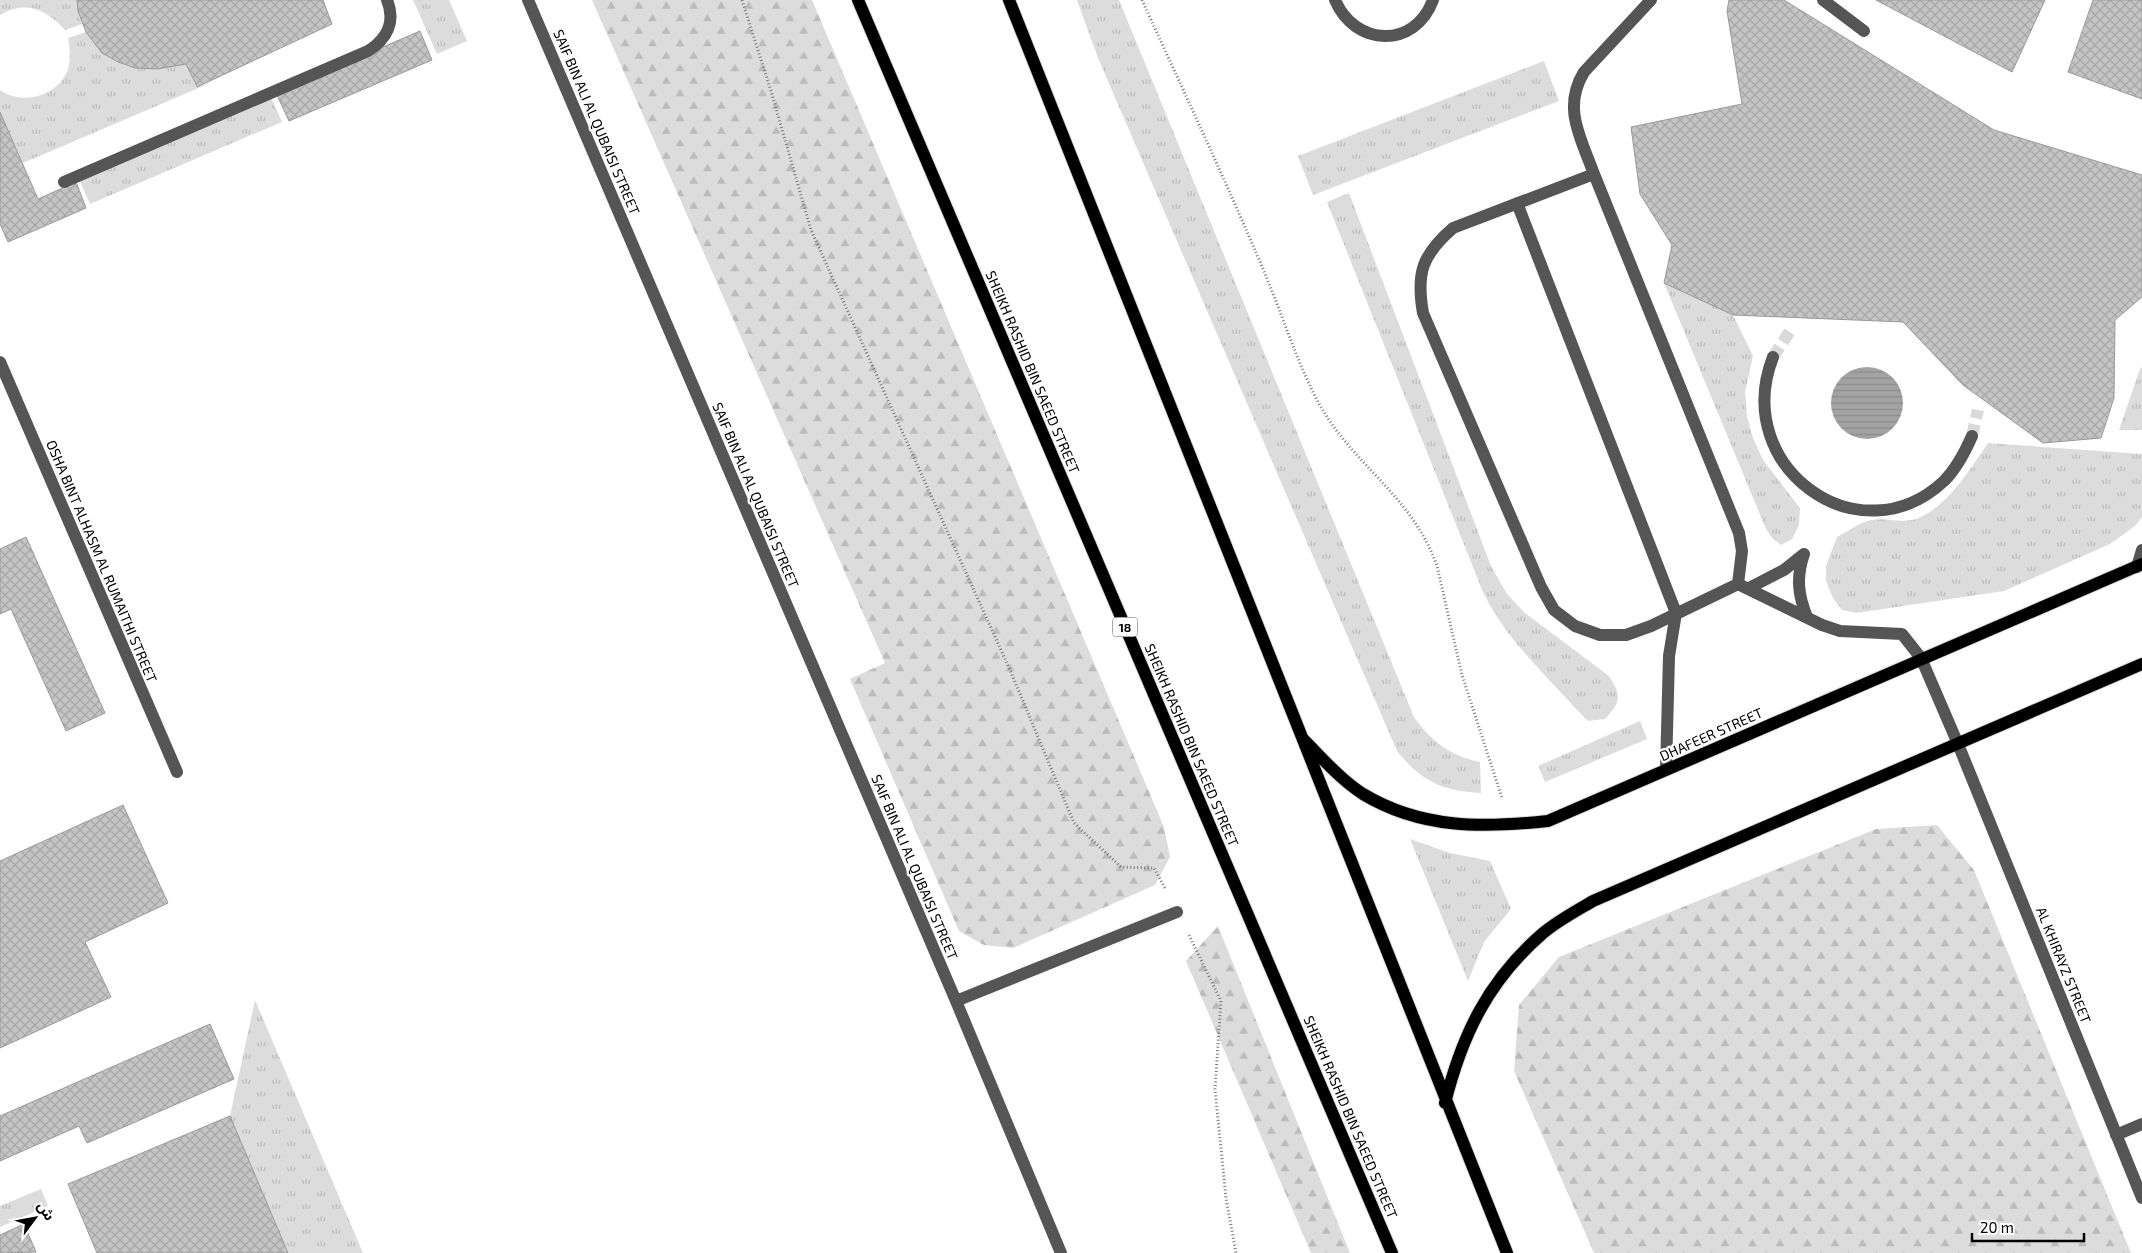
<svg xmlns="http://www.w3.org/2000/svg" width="2142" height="1253" font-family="'Exo 2','Noto Sans Arabic',sans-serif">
  <defs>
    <pattern id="grass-tufts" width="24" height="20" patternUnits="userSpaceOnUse" patternTransform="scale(1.25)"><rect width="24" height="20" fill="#dcdcdc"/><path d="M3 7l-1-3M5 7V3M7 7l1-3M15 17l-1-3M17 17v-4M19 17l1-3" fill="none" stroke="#bbb"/></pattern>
    <pattern id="forest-firs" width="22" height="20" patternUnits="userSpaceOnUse" patternTransform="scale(1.25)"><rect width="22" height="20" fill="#dcdcdc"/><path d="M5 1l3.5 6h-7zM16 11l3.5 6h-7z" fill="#bbb"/></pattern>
    <pattern id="water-rules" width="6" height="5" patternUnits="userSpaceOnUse" patternTransform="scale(1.25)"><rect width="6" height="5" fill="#a3a3a3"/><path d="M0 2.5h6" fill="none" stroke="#8b8b8b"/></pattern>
    <pattern id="building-cross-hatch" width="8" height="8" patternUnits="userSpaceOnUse" patternTransform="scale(1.25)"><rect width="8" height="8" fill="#c4c4c4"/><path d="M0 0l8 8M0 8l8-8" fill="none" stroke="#a7a7a7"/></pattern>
  </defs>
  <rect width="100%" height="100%" fill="#fff"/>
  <path fill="url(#grass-tufts)" d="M0,0H77L78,11L82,24L65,30C45,9 27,0 0,15Z
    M413,0H449L467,41L437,54Z
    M1077,0H1119L1414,717C1431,741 1450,756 1480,762L1481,793C1442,791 1421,781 1397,751L1098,58Z
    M86,32C118,73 138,73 186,64L196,87L208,84L23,163L0,112V90C22,106 59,96 68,69C71,58 70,49 68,38Z
    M1544,61L1559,101L1313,195L1298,156Z
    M271,97L282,122L90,204L79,179Z
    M1349,193L1491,566L1507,594L1525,613L1609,676C1622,696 1621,702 1605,719L1588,721L1577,710C1543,672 1505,638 1483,592L1327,202Z
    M1664,283L1733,315L1753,356L1745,392L1747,416L1753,438L1763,460L1800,508L1799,525L1792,539L1781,545L1773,539L1766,529Z
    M2142,367V430H2119L2140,369Z
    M1988,443L2142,454V517L2135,526L2110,544L2004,591L1856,613L1842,610L1833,598L1826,581V566L1837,537C1847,532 1860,522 1872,520C1888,517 1905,525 1921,517C1951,502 1970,469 1988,443Z
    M1640,721L1647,739L1545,782L1538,766Z
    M1410,839L1450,853L1490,861L1511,909L1484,942L1468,981Z
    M255,1000L363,1253H288L230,1116Z
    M41,1189L48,1206L0,1227V1206Z"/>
  <path fill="url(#forest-firs)" d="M592,0H812L1164,827L1170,857L1155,885L1013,948L984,945L959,931L850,679L885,663Z
    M1937,825L1974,870L2131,1253H1594L1514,1071L1519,1005L1559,957L1876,829Z
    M1218,926L1350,1253H1311L1186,961Z"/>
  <path fill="url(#water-rules)" d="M1831 403a36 36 0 1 1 72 0a36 36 0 1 1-72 0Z"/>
  <path fill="url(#building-cross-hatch)" stroke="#999" d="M77,0H323L332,24L197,87L186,64L157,69L135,68L118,62L102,53L86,32L78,11Z
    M1729,0H1784L1994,130L2142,175V297L2115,320L2114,398L2101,438L2043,443L1963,385L1903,322L1733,315L1664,283L1672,245L1640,194L1631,127L1742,104L1727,11Z
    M1876,0H2045L2012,72Z
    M2093,0H2142V99L2068,72Z
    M420,31L432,60L289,121L276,93Z
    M0,112L38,199L76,182L86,208L8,242L0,224Z
    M26,537L105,713L66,731L11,609L0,614V549Z
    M123,805L168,903L85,942L111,997L0,1048V861Z
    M210,1024L234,1079L87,1143L79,1126L0,1161V1116Z
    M230,1116L288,1253H97L68,1184Z
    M24,1224L36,1252L0,1253V1235Z"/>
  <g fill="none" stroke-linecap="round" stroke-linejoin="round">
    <path stroke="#d9d9d9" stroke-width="12" stroke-dasharray="12 6" stroke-linecap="butt" d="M1773,357L1792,328
      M1972,436L1978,410"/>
    <g stroke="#dbdbdb" stroke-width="14">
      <path id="major" d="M858,0L1392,1253
        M1009,0L1507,1253
        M1304,740C1322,758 1341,780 1363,794C1421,829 1483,828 1548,821L2142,564
        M1445,1103C1462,1035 1488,981 1542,934C1557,921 1576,911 1593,901L2142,664"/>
    </g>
    <path stroke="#777" stroke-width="3" stroke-dasharray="1 2.5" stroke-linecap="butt" d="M742,0L771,91L811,230L1010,670L1074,823L1121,867L1154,868L1166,890
      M1142,0C1183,90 1225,179 1263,269C1281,311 1295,357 1316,398C1349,463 1412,494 1437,566L1462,675L1502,798
      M1189,935L1221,1001L1215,1089L1226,1198L1236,1253"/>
    <path stroke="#555" stroke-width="12" d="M528,0L956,1001L1061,1253
      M1335,0C1355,47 1415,49 1433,0
      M1651,0L1584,72C1562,108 1581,138 1594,174L1739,533L1742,551L1738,584
      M1823,0L1864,31
      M1594,174L1453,228C1422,255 1416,273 1423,313L1541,587L1554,610L1575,626L1600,635H1626L1651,626L1738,584L1822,625L1840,631L1902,634L1921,658L1958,744L2142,1198
      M64,182L368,51C387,39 396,22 387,0
      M1517,203L1676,613L1669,656L1666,770
      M1773,357C1730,468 1860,560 1944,481C1957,468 1965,452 1972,436
      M0,362L177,772
      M1804,554C1796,577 1798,595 1807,617
      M2137,567L2142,550
      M1749,588L1784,570L1804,554
      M956,1001L1177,912
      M2116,1135L2142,1124"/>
    <use href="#major" stroke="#000" stroke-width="12"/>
  </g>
  <g text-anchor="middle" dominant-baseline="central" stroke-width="4.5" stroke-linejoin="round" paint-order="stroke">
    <rect fill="#fff" stroke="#4c4c4c" stroke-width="1" x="1112.5" y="617.5" width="25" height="19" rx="4"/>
    <g font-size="12" font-weight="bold" fill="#000">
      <text x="1125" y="627">18</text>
    </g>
    <g font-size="14" fill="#000" stroke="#fff">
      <text transform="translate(597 122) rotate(67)">SAIF BIN ALI AL QUBAISI STREET</text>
      <text transform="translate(1033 372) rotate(67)">SHEIKH RASHID BIN SAEED STREET</text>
      <text transform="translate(756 495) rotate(67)">SAIF BIN ALI AL QUBAISI STREET</text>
      <text transform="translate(102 561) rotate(67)">OSHA BINT ALHASM AL RUMAITHI STREET</text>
      <text transform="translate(1711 734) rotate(-24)">DHAFEER STREET</text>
      <text transform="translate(1192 745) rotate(67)">SHEIKH RASHID BIN SAEED STREET</text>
      <text transform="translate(915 867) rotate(67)">SAIF BIN ALI AL QUBAISI STREET</text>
      <text transform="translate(2064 965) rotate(68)">AL KHIRAYZ STREET</text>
      <text transform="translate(1351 1117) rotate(67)">SHEIKH RASHID BIN SAEED STREET</text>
    </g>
  </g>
  <g transform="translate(35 1218) rotate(58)" stroke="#ffffff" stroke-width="4" paint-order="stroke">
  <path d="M0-4L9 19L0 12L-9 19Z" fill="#000000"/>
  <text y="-8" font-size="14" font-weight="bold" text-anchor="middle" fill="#000000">ش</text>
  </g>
  <path d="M1972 1233v8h112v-8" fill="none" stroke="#000000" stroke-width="2.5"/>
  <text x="1980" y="1233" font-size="15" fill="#000000" stroke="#ffffff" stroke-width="4" paint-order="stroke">20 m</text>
</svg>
